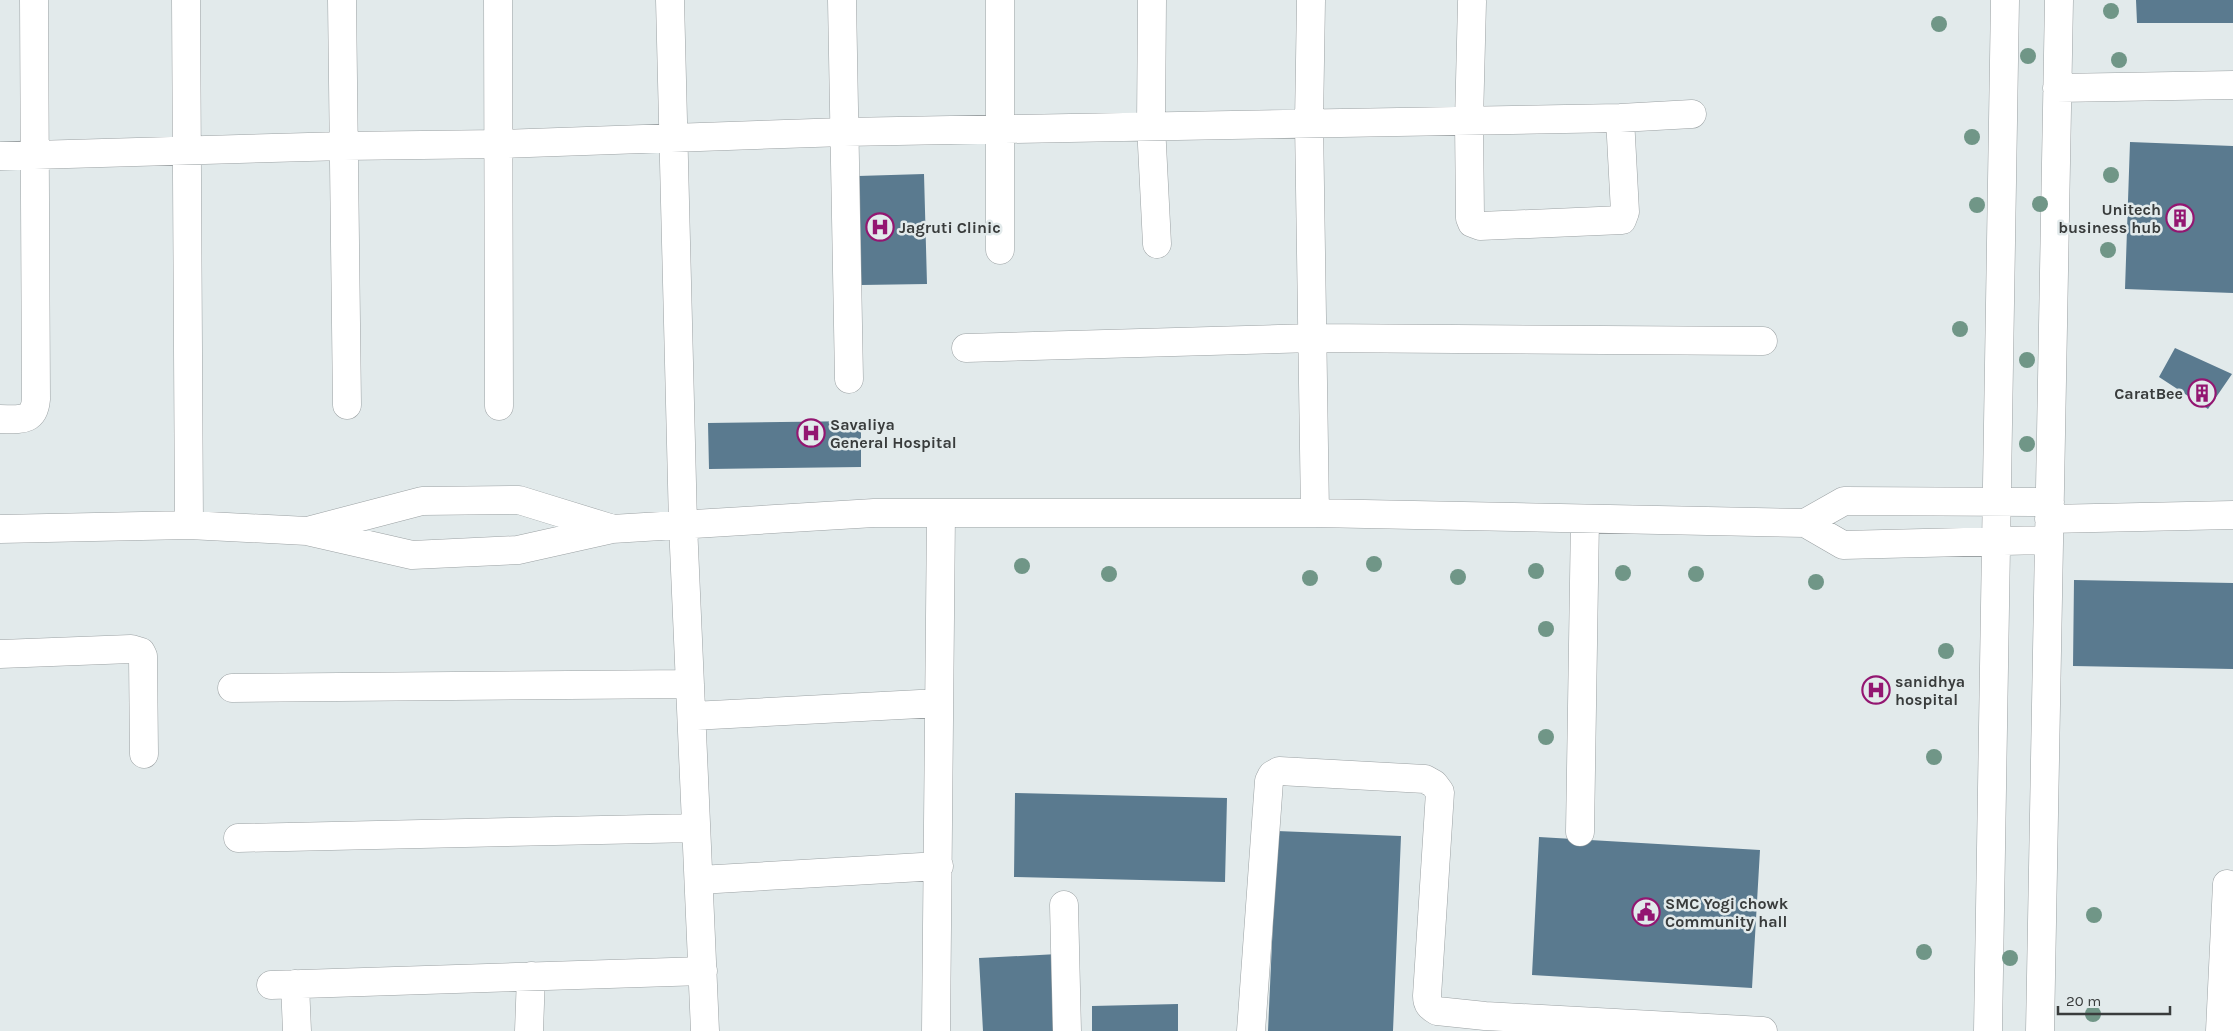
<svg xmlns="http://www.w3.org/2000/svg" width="2233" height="1031" font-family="Karla,sans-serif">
  <rect width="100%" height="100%" fill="#e2eaeb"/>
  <path fill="#5a7a8f" d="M2136,0H2233V23H2137Z
    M2130,142L2233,146V293L2125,289Z
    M924,174L927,284L861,285L858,176Z
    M2175,348L2232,374L2208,409L2159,377Z
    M861,421V467L709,469L708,423Z
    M2074,580L2233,583V669L2073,666Z
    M1015,793L1227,798L1225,882L1014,877Z
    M1277,831L1401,836L1393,1031H1268Z
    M1539,837L1760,850L1752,988L1532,975Z
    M1058,954L1063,1031H983L979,958Z
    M1178,1004V1031H1092V1006Z"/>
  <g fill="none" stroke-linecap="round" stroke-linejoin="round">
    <g stroke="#9ba1a3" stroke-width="29">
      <path id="minor" d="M186,0L189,525
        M342,0L347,405
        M498,0L499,406
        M670,0L683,524L705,1031
        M842,0L849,379
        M1000,0V250
        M1152,0L1151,125L1157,244
        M1311,0L1309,122L1315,513
        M1472,2L1469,121L1470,218L1472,223L1480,226L1622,220L1625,212L1620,118
        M2057,88L2233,85
        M0,156L344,146L499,144L844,132L1620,118L1692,114
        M966,348L1313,338L1763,341
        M0,419C19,419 34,423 36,399L34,0
        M2049,519L2233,515
        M1805,523L1844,501L2050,502
        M0,529L189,525L307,531L412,555L518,550L612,529L874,513H1315L1805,523L1843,545L2049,540
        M311,530L422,501L519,500L610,528
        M0,654L131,649L141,652L143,656L144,754
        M232,688L690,684
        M692,716L939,703
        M1580,832L1585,519
        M238,838L696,828
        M699,880L939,866
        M1064,905L1067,1031
        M295,984L297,1031
        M271,985L703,971
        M529,1031L531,976
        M936,1031L941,513
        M1251,1031L1269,781L1272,775L1279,771L1425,779L1434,784L1440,792L1427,996C1427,1004 1430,1007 1437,1011L1485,1016L1763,1031
        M1988,1031L2005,0
        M2040,1031L2059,0
        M2220,1031L2227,884"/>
    </g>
    <use href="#minor" stroke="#fff" stroke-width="28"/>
  </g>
  <g fill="#709687">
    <circle cx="2111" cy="11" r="8"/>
    <circle cx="1939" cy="24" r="8"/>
    <circle cx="2028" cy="56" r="8"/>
    <circle cx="2119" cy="60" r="8"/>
    <circle cx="1972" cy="137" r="8"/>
    <circle cx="2111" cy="175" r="8"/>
    <circle cx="2040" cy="204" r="8"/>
    <circle cx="1977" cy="205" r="8"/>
    <circle cx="2108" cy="250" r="8"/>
    <circle cx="1960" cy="329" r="8"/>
    <circle cx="2027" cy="360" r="8"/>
    <circle cx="2027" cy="444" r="8"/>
    <circle cx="1374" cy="564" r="8"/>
    <circle cx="1022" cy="566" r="8"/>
    <circle cx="1536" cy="571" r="8"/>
    <circle cx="1623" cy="573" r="8"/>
    <circle cx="1109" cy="574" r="8"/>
    <circle cx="1696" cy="574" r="8"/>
    <circle cx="1458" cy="577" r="8"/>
    <circle cx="1310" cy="578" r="8"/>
    <circle cx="1816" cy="582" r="8"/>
    <circle cx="1546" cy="629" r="8"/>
    <circle cx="1946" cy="651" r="8"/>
    <circle cx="1546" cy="737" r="8"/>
    <circle cx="1934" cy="757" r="8"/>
    <circle cx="2094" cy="915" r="8"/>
    <circle cx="1924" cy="952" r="8"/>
    <circle cx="2010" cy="958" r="8"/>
    <circle cx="2093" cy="1014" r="8"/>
  </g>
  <defs>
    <g id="building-ring" transform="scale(1.4375)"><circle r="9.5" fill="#e2eaeb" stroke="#931671" stroke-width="1.5"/><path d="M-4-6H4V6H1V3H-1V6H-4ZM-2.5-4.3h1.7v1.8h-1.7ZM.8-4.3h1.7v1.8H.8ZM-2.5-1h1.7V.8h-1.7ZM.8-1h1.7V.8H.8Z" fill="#931671"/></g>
    <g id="hospital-ring" transform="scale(1.4375)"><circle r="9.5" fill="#e2eaeb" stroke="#931671" stroke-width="1.5"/><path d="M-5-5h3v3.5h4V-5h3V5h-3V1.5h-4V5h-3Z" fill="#931671"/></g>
    <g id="civic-ring" transform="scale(1.4375)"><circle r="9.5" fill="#e2eaeb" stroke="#931671" stroke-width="1.5"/><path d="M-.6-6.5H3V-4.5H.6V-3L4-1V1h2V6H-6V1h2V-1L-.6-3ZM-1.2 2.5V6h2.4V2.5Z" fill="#931671"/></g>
  </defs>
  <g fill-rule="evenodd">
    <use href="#building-ring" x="2180" y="218"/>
    <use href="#hospital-ring" x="880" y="227"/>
    <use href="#building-ring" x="2202" y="393"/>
    <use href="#hospital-ring" x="811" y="433"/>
    <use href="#hospital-ring" x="1876" y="690"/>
    <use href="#civic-ring" x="1646" y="912"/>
  </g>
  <g text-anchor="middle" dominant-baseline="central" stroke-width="5" stroke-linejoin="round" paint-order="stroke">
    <g font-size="16" font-weight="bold" fill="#393c3c" stroke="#e2eaeb" text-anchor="start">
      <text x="2161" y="209" text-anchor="end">Unitech<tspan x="2161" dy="18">business hub</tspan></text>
      <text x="899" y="227">Jagruti Clinic</text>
      <text x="2183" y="393" text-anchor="end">CaratBee</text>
      <text x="830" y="424">Savaliya<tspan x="830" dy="18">General Hospital</tspan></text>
      <text x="1895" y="681">sanidhya<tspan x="1895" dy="18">hospital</tspan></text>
      <text x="1665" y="903">SMC Yogi chowk<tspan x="1665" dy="18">Community hall</tspan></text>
    </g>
  </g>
  <path d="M2058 1006v8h112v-8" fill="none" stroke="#393c3c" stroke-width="2.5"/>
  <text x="2066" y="1006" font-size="15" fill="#393c3c" stroke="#e2eaeb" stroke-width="4" paint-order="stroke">20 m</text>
</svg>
